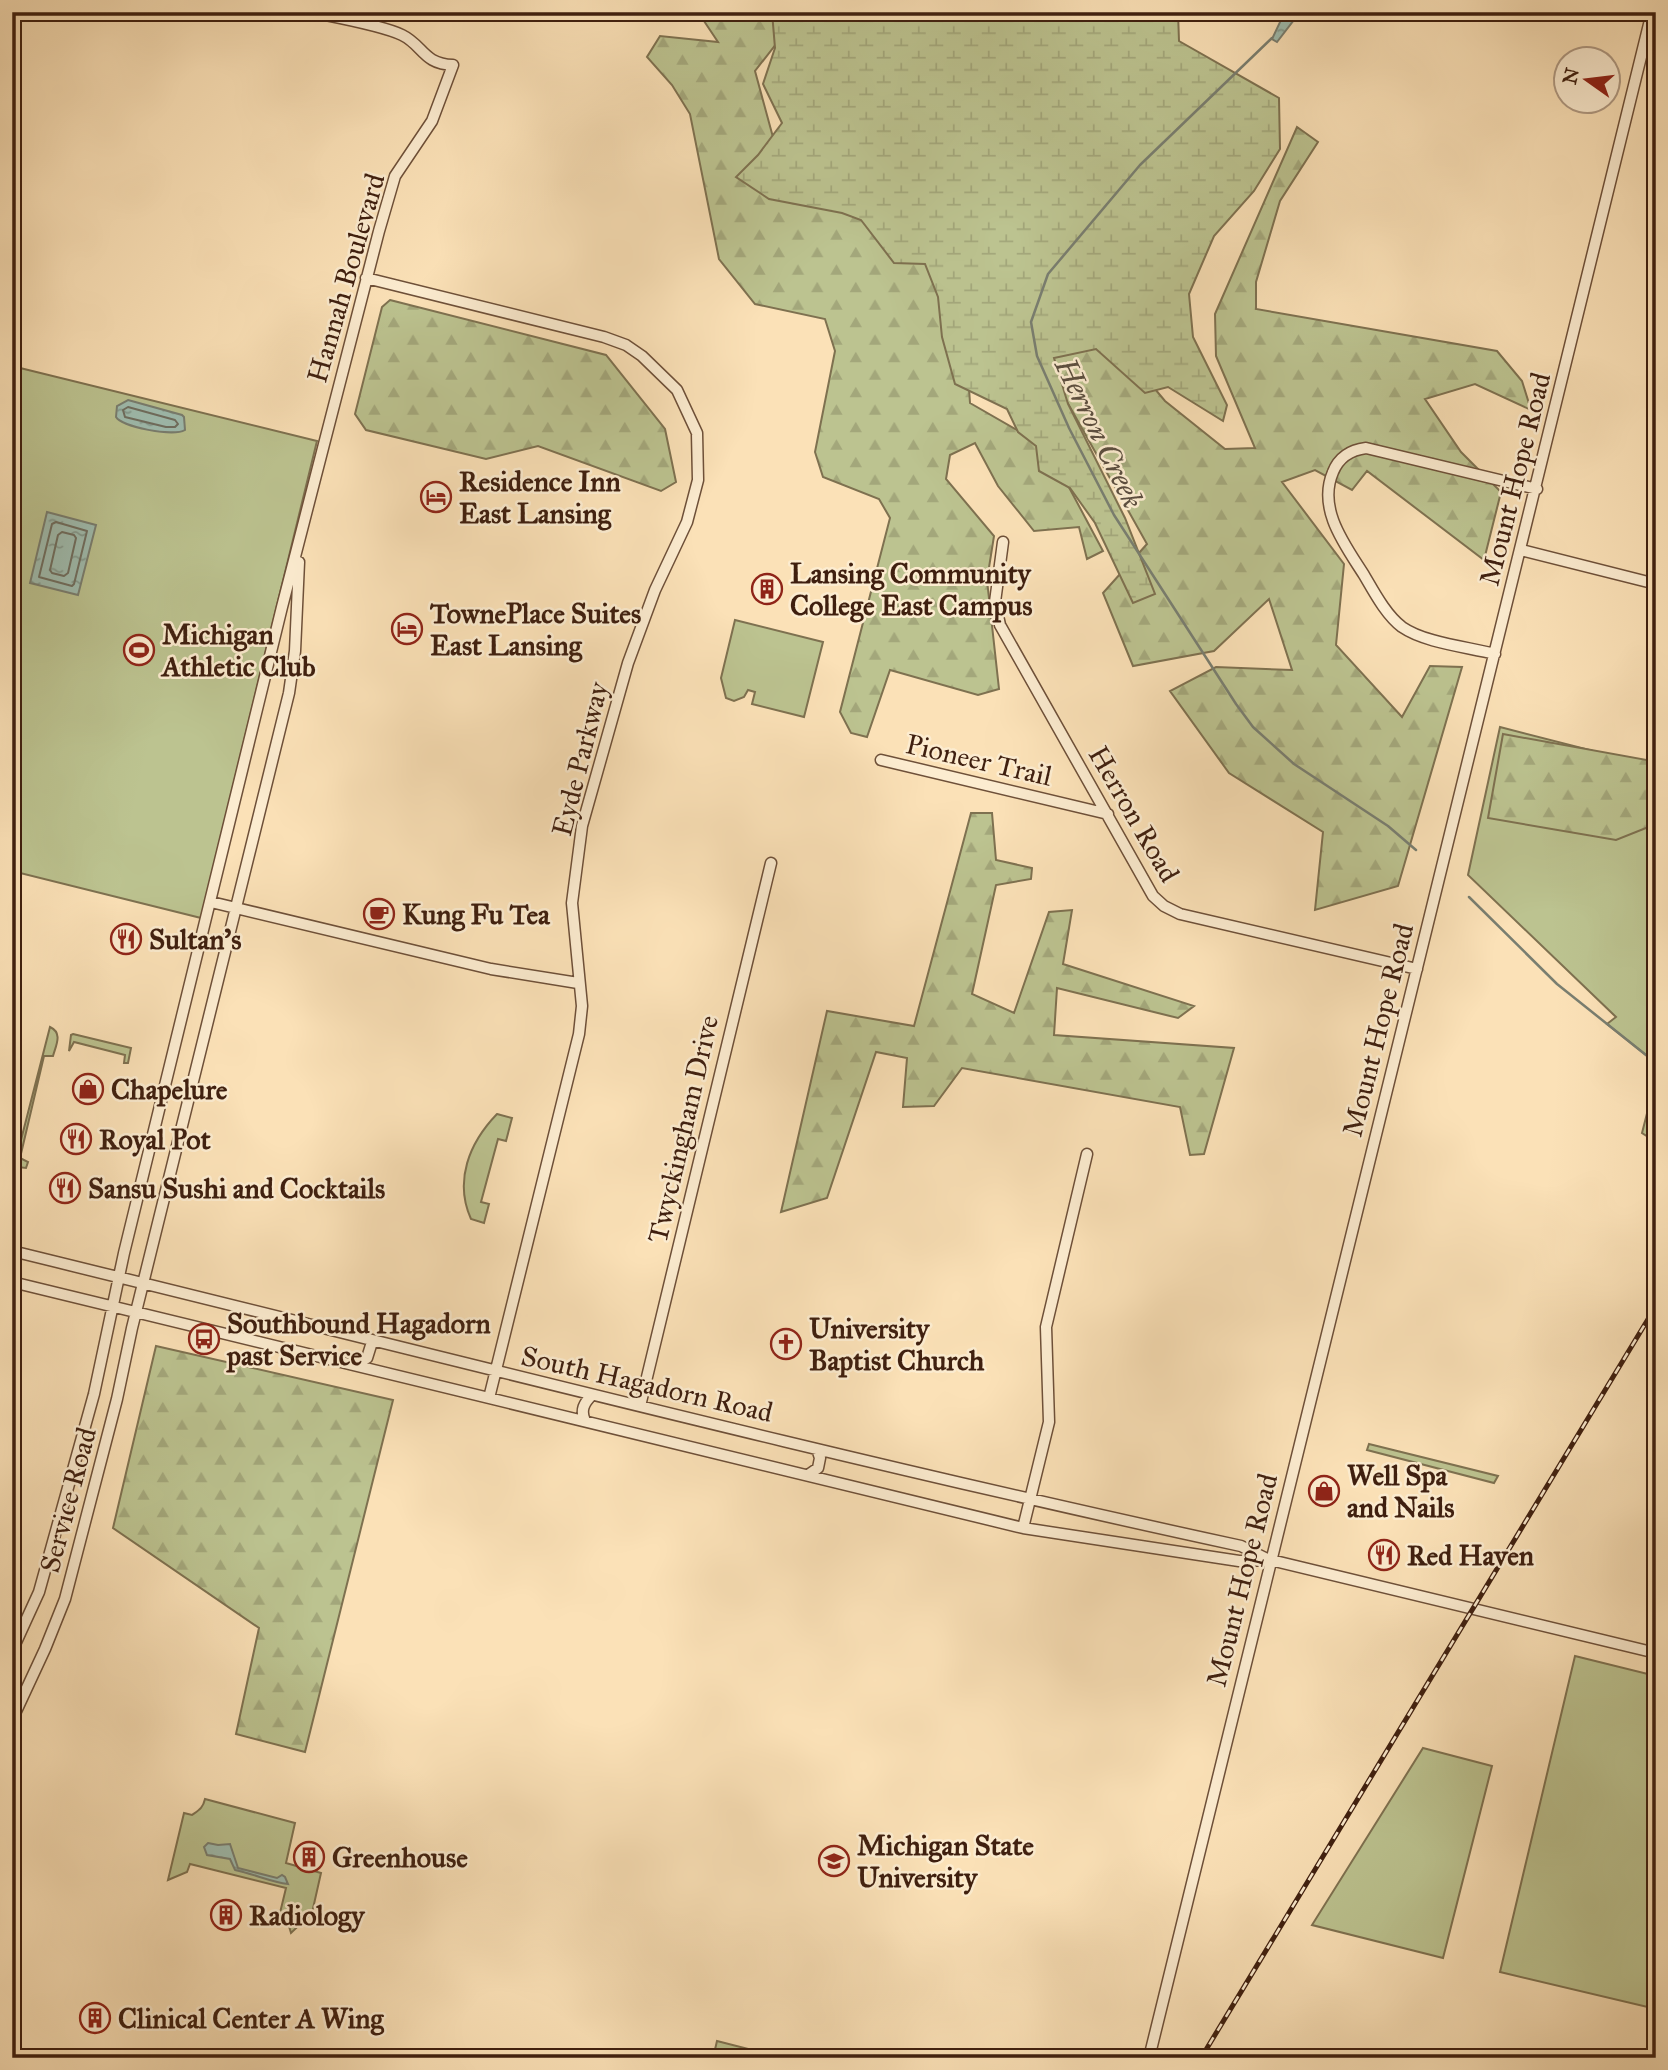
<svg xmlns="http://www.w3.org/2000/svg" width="1668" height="2070" font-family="'IM FELL Great Primer',serif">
  <defs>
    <pattern id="forest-firs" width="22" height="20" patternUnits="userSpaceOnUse" patternTransform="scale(1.75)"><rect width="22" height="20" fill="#bcc390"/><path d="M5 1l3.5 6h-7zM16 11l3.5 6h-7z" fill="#a3a77b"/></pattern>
    <pattern id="wetland-marsh" width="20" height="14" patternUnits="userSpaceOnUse" patternTransform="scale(1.75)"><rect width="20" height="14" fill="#bcc390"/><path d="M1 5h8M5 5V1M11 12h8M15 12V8" fill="none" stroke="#a3a77b"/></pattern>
    <pattern id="water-ripples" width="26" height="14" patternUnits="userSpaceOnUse" patternTransform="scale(1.75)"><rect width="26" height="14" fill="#9fbdb0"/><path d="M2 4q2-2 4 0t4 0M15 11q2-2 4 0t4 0" fill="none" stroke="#83998e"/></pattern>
  </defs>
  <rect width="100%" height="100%" fill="#fbe1b7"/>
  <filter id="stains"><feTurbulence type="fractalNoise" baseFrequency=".00286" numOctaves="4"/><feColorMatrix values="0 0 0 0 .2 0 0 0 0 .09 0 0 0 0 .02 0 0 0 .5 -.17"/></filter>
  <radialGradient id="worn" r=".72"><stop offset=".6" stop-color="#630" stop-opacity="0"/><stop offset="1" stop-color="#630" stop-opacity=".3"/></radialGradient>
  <path fill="#bcc390" stroke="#7e7150" stroke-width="2" d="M12,366L317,441L201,918L12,871Z
    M735,620L823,642L804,717L752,704L755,692L748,690L744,697L734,701L726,698L721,678Z
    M1500,727L1652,766L1656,753V1063L1607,1024L1616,1017L1468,875Z
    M50,1027C63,1033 56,1045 53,1056H44L20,1158L28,1162L26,1168L18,1167L12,1188V1175Z
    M73,1034L131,1048L128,1063H124L125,1055L74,1042L69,1051L71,1035Z
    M1656,1078V1142L1642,1133Z
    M497,1114L512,1118L506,1141L498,1139L481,1202L489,1204L484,1223L471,1219C454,1181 469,1143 497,1114Z
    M1369,1444L1498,1476L1494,1483L1367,1450Z
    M1575,1656L1656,1676V2009L1500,1972Z
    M1423,1748L1492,1766L1443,1958L1312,1925Z
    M205,1799L295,1823L286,1863L321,1873L312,1913L291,1933L288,1923L279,1917L286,1888L190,1864L187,1872L168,1880L184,1813L192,1815C199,1810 203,1808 205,1799Z
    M717,2041L784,2058H713Z"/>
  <path fill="url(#forest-firs)" stroke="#7e7150" stroke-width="2" d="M698,12H774L787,30L755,71L786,185L1109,334L1165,401L1225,449L1255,448L1216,356L1215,314L1297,127L1318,142L1280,201L1256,282V309L1497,351L1522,381L1531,410L1475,384L1425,399L1461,452L1501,492L1484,560L1367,471L1352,490L1315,470L1282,482L1344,564L1336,645L1402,717L1430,666L1462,667L1398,886L1315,910L1323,832L1229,773L1170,691L1216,667L1292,670L1269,599L1214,651L1133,666L1103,593L1147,544L1039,352L963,297L970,403L1048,448L1103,551L1087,559L1079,527L1034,531L998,486L975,443L950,455L946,479L994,536L987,580L999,689L978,695L890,670L867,737L851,733L840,712L890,518L879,499L823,477L815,452L835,351L825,319L755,304L719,259L690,114L672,85L647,57L660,36L718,42Z
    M390,300L606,355L665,429L676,482L661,491L538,446L486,459L366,430L355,414L382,307Z
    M1503,734L1647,760L1656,808V824L1616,840L1488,818Z
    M971,813H992L996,860L1032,868L1031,879L996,885L972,994L1014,1013L1049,912L1072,910L1063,964L1194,1006L1178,1018L1057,988L1054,1035L1234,1048L1204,1154L1190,1155L1180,1107L962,1068L934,1106L903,1107L907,1058L876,1052L827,1198L781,1212L827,1011L914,1026Z
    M156,1346L393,1400L305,1752L236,1734L259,1628L113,1528Z"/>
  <path fill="url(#wetland-marsh)" stroke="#7e7150" stroke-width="2" d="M772,12H1178L1179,41L1279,98L1280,149L1254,191L1214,236L1189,294L1193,337L1227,405L1223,421L1168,387L1145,393L1096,349L1054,358L1068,404L1125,518L1155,594L1133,603L1095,523L1070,488L1039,471L1036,446L1018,432L1007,409L955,384L942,337L938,297L925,264L894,263L861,220L842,213L769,199L736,177L758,155L782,123L763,84L775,48Z"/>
  <path fill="url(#water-ripples)" stroke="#797e70" stroke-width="2" d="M1280,12H1309L1305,19L1294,20L1277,42L1272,39L1282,18Z
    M128,400L182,415L184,417L185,430C173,437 122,427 116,417L117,406Z
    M47,512L96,525L78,595L30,583Z
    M208,1843L218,1845L230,1844L238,1868L277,1878L282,1875L285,1877L288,1884C271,1882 254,1874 235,1870L230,1859L207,1855L204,1847Z"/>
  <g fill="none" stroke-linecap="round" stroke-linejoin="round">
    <path stroke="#6f6e60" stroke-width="2" d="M128,407L175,420L178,424L175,427H166L125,417L123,410Z
      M56,522L87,531L74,584L72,586L39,577L52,524Z
      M62,532L74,535L76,538L68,573L64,576L52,573L50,570L58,535Z"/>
    <path stroke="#797e70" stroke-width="2.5" d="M1272,38L1140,165L1048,274L1031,322L1037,356L1069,428L1114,515L1236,704L1253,727L1294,764L1388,826L1416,850
      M1469,897L1557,984L1656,1063"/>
    <g stroke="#6e5039" stroke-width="13">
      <path id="minor" d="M366,278L604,337L626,345L642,356L677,390L697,433L698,480L687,522L655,590L628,663L582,826L572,903L582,1006L579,1034L489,1398
        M1003,542L995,602L1000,625L1153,896L1164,906L1180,914L1417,969
        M1521,550L1656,584
        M1495,654C1468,647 1425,643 1402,627C1386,615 1374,592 1364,575C1345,545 1317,509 1333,472C1339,457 1350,450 1366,448L1537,489
        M881,760L1108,814
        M211,902L491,969L578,983
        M12,1251C421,1351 829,1457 1241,1546L1267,1559
        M12,1282L1023,1528L1239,1561L1271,1560L1656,1653
        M355,1365L367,1358L372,1342
        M640,1406L771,863
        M585,1421C580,1410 584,1403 592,1395
        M808,1475L818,1468L820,1458L817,1449
        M1023,1528L1049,1422L1046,1327L1087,1154
        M12,1651L39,1592L94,1394L124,1253L282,607L379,231L395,176L432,121L453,65C423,64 423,45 402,35C381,25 334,17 310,12
        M12,1720L45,1649L65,1599L117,1399L132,1328L289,693L295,651L299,562
        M1149,2058L1652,12"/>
    </g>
    <use href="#minor" stroke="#fcecd0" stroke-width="10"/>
    <g stroke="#3f1f0f" stroke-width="5">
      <path id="rail" d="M1201,2058L1656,1306"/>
    </g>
    <use href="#rail" stroke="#fcecd0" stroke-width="2.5" stroke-dasharray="8" stroke-linecap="butt"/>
  </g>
  <defs>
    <g id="hotel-ring" transform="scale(1.575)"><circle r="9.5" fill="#fcecd0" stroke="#8f2418" stroke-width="1.5"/><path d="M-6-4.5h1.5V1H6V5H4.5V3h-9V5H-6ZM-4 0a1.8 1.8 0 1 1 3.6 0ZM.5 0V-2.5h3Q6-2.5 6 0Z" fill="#8f2418"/></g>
    <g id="building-ring" transform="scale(1.575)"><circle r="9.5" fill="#fcecd0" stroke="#8f2418" stroke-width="1.5"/><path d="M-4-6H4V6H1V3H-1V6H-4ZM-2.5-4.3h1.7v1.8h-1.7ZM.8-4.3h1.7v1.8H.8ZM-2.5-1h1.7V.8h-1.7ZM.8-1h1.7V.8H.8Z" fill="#8f2418"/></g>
    <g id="stadium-ring" transform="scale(1.575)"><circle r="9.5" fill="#fcecd0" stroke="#8f2418" stroke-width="1.5"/><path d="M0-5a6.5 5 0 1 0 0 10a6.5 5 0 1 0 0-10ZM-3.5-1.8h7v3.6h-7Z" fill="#8f2418"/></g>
    <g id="cafe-ring" transform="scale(1.575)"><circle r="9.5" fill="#fcecd0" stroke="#8f2418" stroke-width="1.5"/><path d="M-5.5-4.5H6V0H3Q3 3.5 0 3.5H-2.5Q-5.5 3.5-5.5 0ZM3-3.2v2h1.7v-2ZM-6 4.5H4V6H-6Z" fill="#8f2418"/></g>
    <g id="restaurant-ring" transform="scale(1.575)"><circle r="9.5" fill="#fcecd0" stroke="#8f2418" stroke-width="1.5"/><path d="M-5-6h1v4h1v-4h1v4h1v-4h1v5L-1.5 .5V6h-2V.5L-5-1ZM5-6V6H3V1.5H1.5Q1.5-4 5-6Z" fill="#8f2418"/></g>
    <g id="shop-ring" transform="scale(1.575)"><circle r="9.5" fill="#fcecd0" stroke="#8f2418" stroke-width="1.5"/><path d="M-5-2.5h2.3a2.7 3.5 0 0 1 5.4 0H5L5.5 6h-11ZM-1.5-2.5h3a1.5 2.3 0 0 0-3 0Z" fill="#8f2418"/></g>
    <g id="bus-ring" transform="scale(1.575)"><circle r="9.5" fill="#fcecd0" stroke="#8f2418" stroke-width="1.5"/><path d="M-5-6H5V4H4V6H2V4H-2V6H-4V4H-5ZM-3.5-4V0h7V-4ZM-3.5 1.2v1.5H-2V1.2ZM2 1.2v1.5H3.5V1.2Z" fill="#8f2418"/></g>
    <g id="church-ring" transform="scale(1.575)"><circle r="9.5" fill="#fcecd0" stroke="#8f2418" stroke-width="1.5"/><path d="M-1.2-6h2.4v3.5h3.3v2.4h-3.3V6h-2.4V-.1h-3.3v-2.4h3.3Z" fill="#8f2418"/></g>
    <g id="university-ring" transform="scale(1.575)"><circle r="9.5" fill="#fcecd0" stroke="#8f2418" stroke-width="1.5"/><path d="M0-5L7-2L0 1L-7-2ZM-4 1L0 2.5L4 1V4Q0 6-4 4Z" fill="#8f2418"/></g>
  </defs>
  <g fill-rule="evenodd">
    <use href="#hotel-ring" x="436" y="497"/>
    <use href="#building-ring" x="767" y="589"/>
    <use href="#hotel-ring" x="407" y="629"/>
    <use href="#stadium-ring" x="139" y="650"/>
    <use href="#cafe-ring" x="379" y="914"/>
    <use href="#restaurant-ring" x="126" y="939"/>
    <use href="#shop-ring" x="88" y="1089"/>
    <use href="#restaurant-ring" x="76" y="1139"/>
    <use href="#restaurant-ring" x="65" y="1188"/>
    <use href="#bus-ring" x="204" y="1339"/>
    <use href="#church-ring" x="786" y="1344"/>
    <use href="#shop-ring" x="1324" y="1491"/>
    <use href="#restaurant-ring" x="1384" y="1555"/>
    <use href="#building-ring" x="309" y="1857"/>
    <use href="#university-ring" x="834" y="1861"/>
    <use href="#building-ring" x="226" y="1915"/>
    <use href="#building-ring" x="95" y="2018"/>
  </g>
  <g text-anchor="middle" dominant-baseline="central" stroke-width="5" stroke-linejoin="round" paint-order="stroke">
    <g font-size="28" fill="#3f1f0f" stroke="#fcecd0">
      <text transform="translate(346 278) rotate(-74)">Hannah Boulevard</text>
      <text transform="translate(1515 479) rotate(-76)">Mount Hope Road</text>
      <text transform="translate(580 759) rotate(-76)">Eyde Parkway</text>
      <text transform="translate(979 760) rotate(13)">Pioneer Trail</text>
      <text transform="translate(1134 814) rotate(60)">Herron Road</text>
      <text transform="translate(1378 1030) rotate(-76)">Mount Hope Road</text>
      <text transform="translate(683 1129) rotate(-77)">Twyckingham Drive</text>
      <text transform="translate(647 1384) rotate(13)">South Hagadorn Road</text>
      <text transform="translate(68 1500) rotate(-75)">Service Road</text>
      <text transform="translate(1242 1580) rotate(-76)">Mount Hope Road</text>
    </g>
    <g font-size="28" font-weight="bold" fill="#3f1f0f" stroke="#fcecd0" text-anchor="start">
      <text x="459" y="481">Residence Inn<tspan x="459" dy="32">East Lansing</tspan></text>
      <text x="790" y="573">Lansing Community<tspan x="790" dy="32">College East Campus</tspan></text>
      <text x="430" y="613">TownePlace Suites<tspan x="430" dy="32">East Lansing</tspan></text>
      <text x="162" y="634">Michigan<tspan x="162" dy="32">Athletic Club</tspan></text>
      <text x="402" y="914">Kung Fu Tea</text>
      <text x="149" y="939">Sultan's</text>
      <text x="111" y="1089">Chapelure</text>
      <text x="99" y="1139">Royal Pot</text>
      <text x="88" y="1188">Sansu Sushi and Cocktails</text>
      <text x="227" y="1323">Southbound Hagadorn<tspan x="227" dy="32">past Service</tspan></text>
      <text x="809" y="1328">University<tspan x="809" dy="32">Baptist Church</tspan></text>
      <text x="1347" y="1475">Well Spa<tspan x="1347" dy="32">and Nails</tspan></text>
      <text x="1407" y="1555">Red Haven</text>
      <text x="857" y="1845">Michigan State<tspan x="857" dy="32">University</tspan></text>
      <text x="332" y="1857">Greenhouse</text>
      <text x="249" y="1915">Radiology</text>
      <text x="118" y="2018">Clinical Center A Wing</text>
    </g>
    <g font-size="30" font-style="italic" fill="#5c4e3f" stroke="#fcecd0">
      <text transform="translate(1099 433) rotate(64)">Herron Creek</text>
    </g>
  </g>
  <rect width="1668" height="2070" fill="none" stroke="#fbe1b7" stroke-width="42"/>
  <rect x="14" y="14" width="1640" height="2042" fill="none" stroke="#3f1f0f" stroke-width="3.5"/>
  <rect x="21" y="21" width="1626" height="2028" fill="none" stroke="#3f1f0f" stroke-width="2"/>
  <g transform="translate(1587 80) rotate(284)"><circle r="33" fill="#fcecd0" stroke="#b09a83" stroke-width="2"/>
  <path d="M0-5L12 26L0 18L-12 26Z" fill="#8f2418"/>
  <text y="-10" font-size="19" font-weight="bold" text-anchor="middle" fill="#3f1f0f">N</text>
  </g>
  <rect width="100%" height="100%" filter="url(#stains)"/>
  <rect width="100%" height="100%" fill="url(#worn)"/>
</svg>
